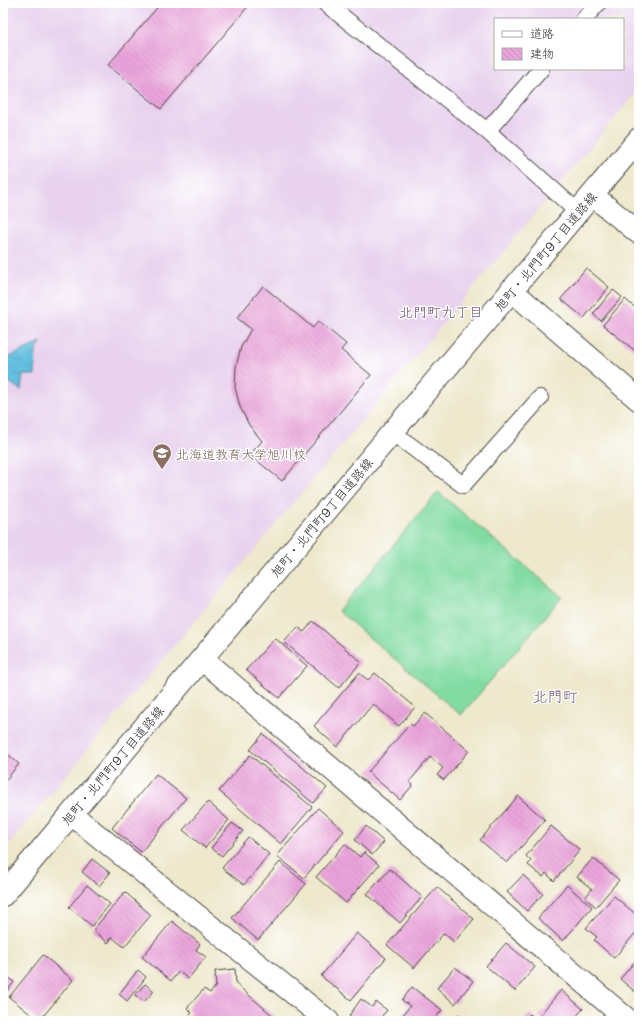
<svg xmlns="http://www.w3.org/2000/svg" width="642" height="1024" font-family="Mali,'Klee One',sans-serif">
  <defs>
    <pattern id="water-ripples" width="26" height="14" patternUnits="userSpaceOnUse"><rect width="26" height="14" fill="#62bfe0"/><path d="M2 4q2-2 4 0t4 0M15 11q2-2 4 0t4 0" fill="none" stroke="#519bb6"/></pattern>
    <pattern id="building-back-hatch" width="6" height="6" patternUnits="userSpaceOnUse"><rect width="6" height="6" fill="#eaa4db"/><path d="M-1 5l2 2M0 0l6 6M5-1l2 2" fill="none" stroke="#c98dbc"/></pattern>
  </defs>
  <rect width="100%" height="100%" fill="#fff"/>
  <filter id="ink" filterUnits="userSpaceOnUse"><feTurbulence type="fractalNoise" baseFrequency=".025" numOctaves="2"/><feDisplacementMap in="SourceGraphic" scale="8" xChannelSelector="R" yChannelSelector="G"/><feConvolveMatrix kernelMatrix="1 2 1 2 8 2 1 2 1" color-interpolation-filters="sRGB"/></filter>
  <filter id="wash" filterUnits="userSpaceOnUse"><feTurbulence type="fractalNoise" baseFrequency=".012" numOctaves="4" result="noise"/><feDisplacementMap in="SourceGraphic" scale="16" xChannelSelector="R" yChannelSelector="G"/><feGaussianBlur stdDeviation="0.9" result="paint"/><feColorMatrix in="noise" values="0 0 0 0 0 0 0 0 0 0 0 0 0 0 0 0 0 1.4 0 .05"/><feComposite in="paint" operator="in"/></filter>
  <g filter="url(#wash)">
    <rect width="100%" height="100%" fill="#eee8cc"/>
    <path fill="#e8d2ee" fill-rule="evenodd" d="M3,3H639V89L3,851ZM495,19H623V69H495Z"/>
    <path fill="#81dba2" stroke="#568366" d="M438,492L562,597L461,715L338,611Z"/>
    <path fill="url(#water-ripples)" stroke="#467586" d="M41,342L36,351L35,375H23L21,390L9,382L3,386V360Z"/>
    <g id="blocks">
      <path fill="url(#building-back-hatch)" d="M161,3H251L161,109L108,65Z
        M586,268L609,287L584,318L561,299Z
        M263,286L313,328L318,321L346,344L341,350L371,375L282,481L250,455L262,441L249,425L240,407L235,387L236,367L241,347L251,329L237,318Z
        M613,290L622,297L601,321L593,314Z
        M625,299L639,311V354L603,325Z
        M313,621L361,662L339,688L284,642L298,627L304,632Z
        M275,638L307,666L279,698L246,670Z
        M359,673L368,680L375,673L415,707L399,726L373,704L337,747L314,726Z
        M425,713L469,751L444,780L437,775L443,768L430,757L409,782L413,785L400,800L368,772L410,724L413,726Z
        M263,734L327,788L313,803L250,750Z
        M3,750L19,764L3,783Z
        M250,755L312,807L281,844L219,791Z
        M156,774L186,798L141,852L112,828Z
        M518,796L545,820L507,863L480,840Z
        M208,802L229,820L205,848L183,830Z
        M318,808L344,831L304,878L277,856Z
        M232,823L243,831L222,856L211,848Z
        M366,826L384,842L372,855L355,840Z
        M551,826L580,850L554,881L546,873L543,877L528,865L531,861L526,856Z
        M248,837L269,854L244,885L222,868Z
        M345,844L360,857L364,852L379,865L346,903L316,877Z
        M593,858L619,880L596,907L585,898L592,889L577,877Z
        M92,859L110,873L99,886L82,872Z
        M280,862L306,884L258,940L232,918Z
        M390,869L422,897L400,923L367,894Z
        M523,875L543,894L527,911L507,892Z
        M87,885L110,904L92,926L69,907Z
        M567,885L592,907L563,941L538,918Z
        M437,887L474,919L454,942L444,933L414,968L387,945Z
        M125,892L151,915L124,947L112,937L108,943L93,930Z
        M614,896L639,917V929L614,958L594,940L597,937L586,928Z
        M172,921L200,944L196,950L206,957L188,979L179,971L171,981L142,957Z
        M357,933L386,958L351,1000L321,976Z
        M506,943L535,967L515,991L486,966Z
        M43,955L73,980L39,1021L9,997Z
        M639,957V995L620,979Z
        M455,967L473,981L455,1004L437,988Z
        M235,969L236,984L279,1021H202L200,1019L198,1021H193L188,1017L192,1013L187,1008L204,989L210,993L216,986L215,971Z
        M138,970L146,977L127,1001L119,994Z
        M3,972L14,982L7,991L3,987Z
        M145,984L154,991L144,1002L135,995Z
        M412,987L442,1010L433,1021H398L410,1006L402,1000Z
        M561,990L583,1009L572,1021H545L539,1016Z
        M361,999L372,1007L376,1002L387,1010L378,1021H355L349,1016Z
        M459,1014L468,1021H453Z
        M530,1014L538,1021H524Z"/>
    </g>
  </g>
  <g filter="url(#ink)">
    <use href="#blocks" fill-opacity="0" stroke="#484743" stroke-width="1"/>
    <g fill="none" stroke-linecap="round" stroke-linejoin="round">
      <g stroke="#484743" stroke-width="18">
        <path id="lane" d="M325,3L487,131
          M584,19L598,3
          M541,69L487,131L578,212
          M392,432L463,485L540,398"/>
      </g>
      <g stroke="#484743" stroke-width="24">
        <path id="street" d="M592,195L639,233
          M511,290L639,400
          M202,659L629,1021
          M71,814L328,1021
          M3,895L639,139"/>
      </g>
      <use href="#lane" stroke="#fff" stroke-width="16"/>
      <use href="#street" stroke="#fff" stroke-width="22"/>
    </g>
  </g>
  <defs>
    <g id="university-pin" transform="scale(1)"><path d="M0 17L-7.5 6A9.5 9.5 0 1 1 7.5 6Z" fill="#8d6e63" stroke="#fff"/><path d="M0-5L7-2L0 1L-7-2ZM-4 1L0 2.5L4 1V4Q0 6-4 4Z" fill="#fff"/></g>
  </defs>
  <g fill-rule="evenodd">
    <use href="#university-pin" x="162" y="453"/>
  </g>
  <g text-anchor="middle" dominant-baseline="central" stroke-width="3" stroke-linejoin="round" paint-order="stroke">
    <g font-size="13" fill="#2b2b2b" stroke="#fff">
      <text transform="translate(545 251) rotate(-50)">旭町・北門町9丁目道路線</text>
      <text transform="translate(321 517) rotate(-50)">旭町・北門町9丁目道路線</text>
      <text transform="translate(112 765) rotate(-50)">旭町・北門町9丁目道路線</text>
    </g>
    <g font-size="13" fill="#785e54" stroke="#fff" text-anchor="start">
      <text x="176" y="453">北海道教育大学旭川校</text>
    </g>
    <g font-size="14" fill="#6e5569" stroke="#fff">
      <text x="441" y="311">北門町九丁目</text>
    </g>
    <g font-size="15" fill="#6e5569" stroke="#fff">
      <text x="555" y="696">北門町</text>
    </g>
  </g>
  <rect width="642" height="1024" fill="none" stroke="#fff" stroke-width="16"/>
  <rect x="494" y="18" width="130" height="52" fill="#ffffff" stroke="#aaaaaa"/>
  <rect x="502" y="31" width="20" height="6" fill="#ffffff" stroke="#aaaaaa"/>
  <text x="530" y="38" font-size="12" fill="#2b2b2b">道路</text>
  <rect x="502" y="48" width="20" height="12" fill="url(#building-back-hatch)" stroke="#aaaaaa"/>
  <text x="530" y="58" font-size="12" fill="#2b2b2b">建物</text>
</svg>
